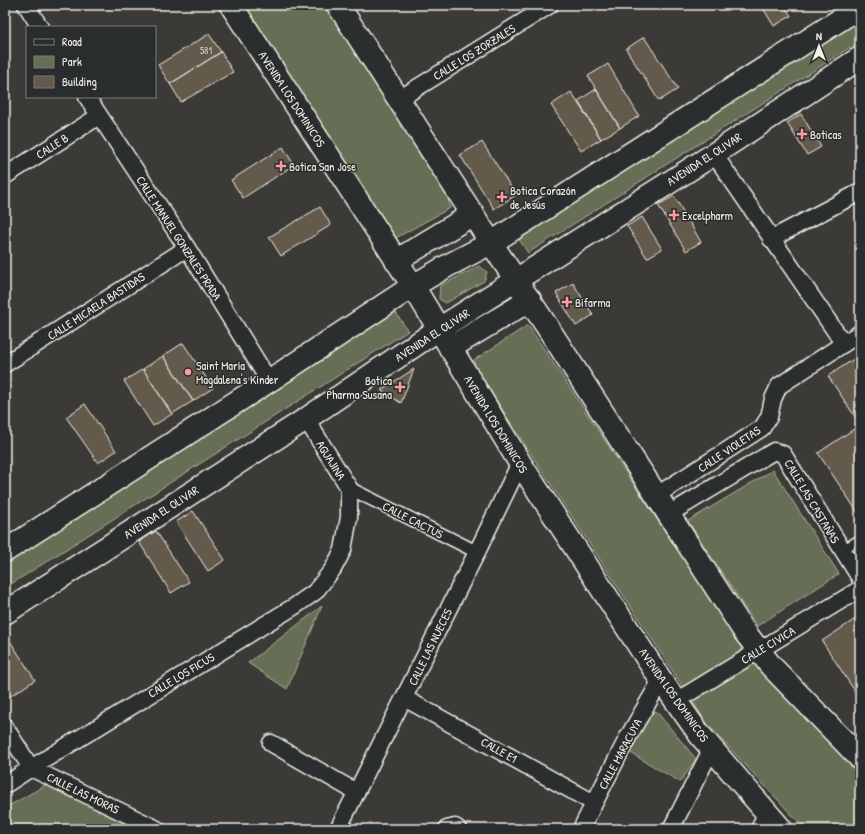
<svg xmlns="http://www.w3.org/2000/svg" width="865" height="834" font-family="'Patrick Hand',sans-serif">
  <rect width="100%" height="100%" fill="#3b3a37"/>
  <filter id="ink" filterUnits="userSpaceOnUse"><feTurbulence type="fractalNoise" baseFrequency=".025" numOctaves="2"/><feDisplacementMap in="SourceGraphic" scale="8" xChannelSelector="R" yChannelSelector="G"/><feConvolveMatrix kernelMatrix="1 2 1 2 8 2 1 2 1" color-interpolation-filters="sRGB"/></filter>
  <g filter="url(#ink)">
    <path fill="#666e54" stroke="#adb09e" d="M239,5H325L446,189L450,208L392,240Z
      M860,13V41L528,253L516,235Z
      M479,266L487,272L484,281L446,303L439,299L440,286Z
      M394,310L408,331L5,588V563Z
      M528,325L736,638L860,772V829H805L708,725L471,362Z
      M773,470L839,574L757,626L688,521Z
      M322,606L287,689L248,663Z
      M656,711L696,759L680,782L629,752L650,714Z
      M53,781L150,829H5V808Z"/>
    <path fill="#635a4b" stroke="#f4f1e8" d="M761,5H784L791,16L774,26Z
      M209,34L221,52L170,84L158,65Z
      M644,37L678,89L659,101L626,49Z
      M221,52L233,72L181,102L170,84Z
      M608,64L639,116L620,128L588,76Z
      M596,89L620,128L601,139L578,101Z
      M571,92L601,139L581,151L551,105Z
      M801,114L821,147L807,155L787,123Z
      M482,142L516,195L494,209L460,155Z
      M283,147L294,165L243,198L231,180Z
      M674,196L701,242L686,251L658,205Z
      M320,207L331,225L281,256L269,237Z
      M642,217L662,249L647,258L627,226Z
      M573,283L593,315L576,326L556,293Z
      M183,343L213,388L193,401L163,356Z
      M860,355V424L828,376Z
      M163,356L193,401L172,414L143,369Z
      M143,369L172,414L153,426L124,381Z
      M414,369L401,403L381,390Z
      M85,404L116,451L98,463L66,417Z
      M860,425V516L818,453Z
      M193,511L225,560L208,571L176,522Z
      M156,531L189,582L171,593L139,542Z
      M857,618L860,623V699L822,641Z
      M5,633L35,680L6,699L5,697Z"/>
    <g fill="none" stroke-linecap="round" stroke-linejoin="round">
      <g stroke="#f4f1e8" stroke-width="11">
        <path id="service" d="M842,550L860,539"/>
      </g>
      <g stroke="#f4f1e8" stroke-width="15">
        <path id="pedestrian" d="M349,488L477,552"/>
      </g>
      <g stroke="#f4f1e8" stroke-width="19">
        <path id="minor" d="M26,5L40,27
          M87,97L187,248L269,381
          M399,99L550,5
          M714,154L844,344
          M5,176L99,116
          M771,239L860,192
          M5,364L187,248
          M657,495L762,428L769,417L773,399L779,386L860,333
          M669,514L774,451L783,454L860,578
          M404,698L594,803
          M676,701L860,589
          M5,727L31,768L157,829
          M271,743L356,792
          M5,785L31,768L295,606L315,592L333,569L343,550L349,517V488L306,419
          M338,829L477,552L520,463
          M447,829L455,827L458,829
          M581,829L628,737L661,680
          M671,829L712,748
          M759,829L767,812"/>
      </g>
      <g stroke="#f4f1e8" stroke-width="25">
        <path id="secondary" d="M231,5L413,286L520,463L661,680L700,735L781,829
          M338,5L491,243L548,328L744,631L771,666L860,758
          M396,261L473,214
          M450,348L530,300
          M5,551L269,381L413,286L447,266L491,243L860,7
          M5,613L306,419L439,329L714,154L860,58"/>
      </g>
      <use href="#service" stroke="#2a2d2e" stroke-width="8"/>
      <use href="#pedestrian" stroke="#2a2d2e" stroke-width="12"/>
      <use href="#minor" stroke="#2a2d2e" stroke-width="16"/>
      <use href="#secondary" stroke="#2a2d2e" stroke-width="22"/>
    </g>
  </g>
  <g fill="#ff9aa2" stroke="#2a2d2e" stroke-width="1.5">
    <path d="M800 128h4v4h4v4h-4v4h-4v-4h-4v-4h4z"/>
    <path d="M279 160h4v4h4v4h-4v4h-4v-4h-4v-4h4z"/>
    <path d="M500 191h4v4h4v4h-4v4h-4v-4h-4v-4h4z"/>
    <path d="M672 209h4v4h4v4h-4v4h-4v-4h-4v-4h4z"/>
    <path d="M565 296h4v4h4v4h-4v4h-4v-4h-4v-4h4z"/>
    <circle cx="188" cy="372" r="4"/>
    <path d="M398 381h4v4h4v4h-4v4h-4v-4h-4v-4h4z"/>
  </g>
  <g text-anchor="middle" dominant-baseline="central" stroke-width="3" stroke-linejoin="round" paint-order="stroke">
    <g font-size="10" fill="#d0cbc1">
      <text x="206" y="50">581</text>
    </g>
    <g font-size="12" fill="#f4f1e8" stroke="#2a2d2e">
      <text transform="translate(474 52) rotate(-32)">CALLE LOS ZORZALES</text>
      <text transform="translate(292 99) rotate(57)">AVENIDA LOS DOMINICOS</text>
      <text transform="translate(52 146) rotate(-33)">CALLE B</text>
      <text transform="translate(704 159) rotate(-33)">AVENIDA EL OLIVAR</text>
      <text transform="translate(179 238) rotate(57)">CALLE MANUEL GONZALES PRADA</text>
      <text transform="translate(96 306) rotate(-33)">CALLE MICAELA BASTIDAS</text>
      <text transform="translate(432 335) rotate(-33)">AVENIDA EL OLIVAR</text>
      <text transform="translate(496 424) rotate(59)">AVENIDA LOS DOMINICOS</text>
      <text transform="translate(729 449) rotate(-34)">CALLE VIOLETAS</text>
      <text transform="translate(331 460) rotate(58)">AGUAJINA</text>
      <text transform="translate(812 501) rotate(59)">CALLE LAS CASTAÑAS</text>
      <text transform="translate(161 512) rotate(-33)">AVENIDA EL OLIVAR</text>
      <text transform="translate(413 520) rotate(27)">CALLE CACTUS</text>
      <text transform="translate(768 645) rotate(-31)">CALLE CIVICA</text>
      <text transform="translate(430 647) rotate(-64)">CALLE LAS NUECES</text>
      <text transform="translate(181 675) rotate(-31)">CALLE LOS FICUS</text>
      <text transform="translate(674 695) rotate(55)">AVENIDA LOS DOMINICOS</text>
      <text transform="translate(499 750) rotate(29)">CALLE E1</text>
      <text transform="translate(620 754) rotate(-62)">CALLE MARACUYA</text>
      <text transform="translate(83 793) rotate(26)">CALLE LAS MORAS</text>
    </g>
    <g font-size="12" fill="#f4f1e8" stroke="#2a2d2e" text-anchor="start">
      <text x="810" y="134">Boticas</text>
      <text x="289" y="166">Botica San Jose</text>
      <text x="510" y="190">Botica Corazón<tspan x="510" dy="14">de Jesús</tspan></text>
      <text x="682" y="215">Excelpharm</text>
      <text x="575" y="302">Bifarma</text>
      <text x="196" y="365">Saint María<tspan x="196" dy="14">Magdalena's Kinder</tspan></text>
      <text x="392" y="380" text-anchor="end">Botica<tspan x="392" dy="14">Pharma Susana</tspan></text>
    </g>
  </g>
  <rect width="865" height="834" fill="none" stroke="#2a2d2e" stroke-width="20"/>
  <rect x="10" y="10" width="845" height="814" fill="none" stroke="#f4f1e8" stroke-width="1.5" filter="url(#ink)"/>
  <rect x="26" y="26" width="130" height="72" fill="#2a2d2e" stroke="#7b7b78"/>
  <rect x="34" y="39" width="20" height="6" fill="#2a2d2e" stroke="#7b7b78"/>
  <text x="62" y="46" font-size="12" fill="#f4f1e8">Road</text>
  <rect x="34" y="56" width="20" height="12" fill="#666e54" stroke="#7b7b78"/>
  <text x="62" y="66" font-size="12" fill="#f4f1e8">Park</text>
  <rect x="34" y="76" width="20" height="12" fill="#635a4b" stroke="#7b7b78"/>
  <text x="62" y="86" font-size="12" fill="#f4f1e8">Building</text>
  <g transform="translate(819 46)" stroke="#2a2d2e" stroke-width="3" paint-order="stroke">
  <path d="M0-3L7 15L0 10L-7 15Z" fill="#f4f1e8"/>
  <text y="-6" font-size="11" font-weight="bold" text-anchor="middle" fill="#f4f1e8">N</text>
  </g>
</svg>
